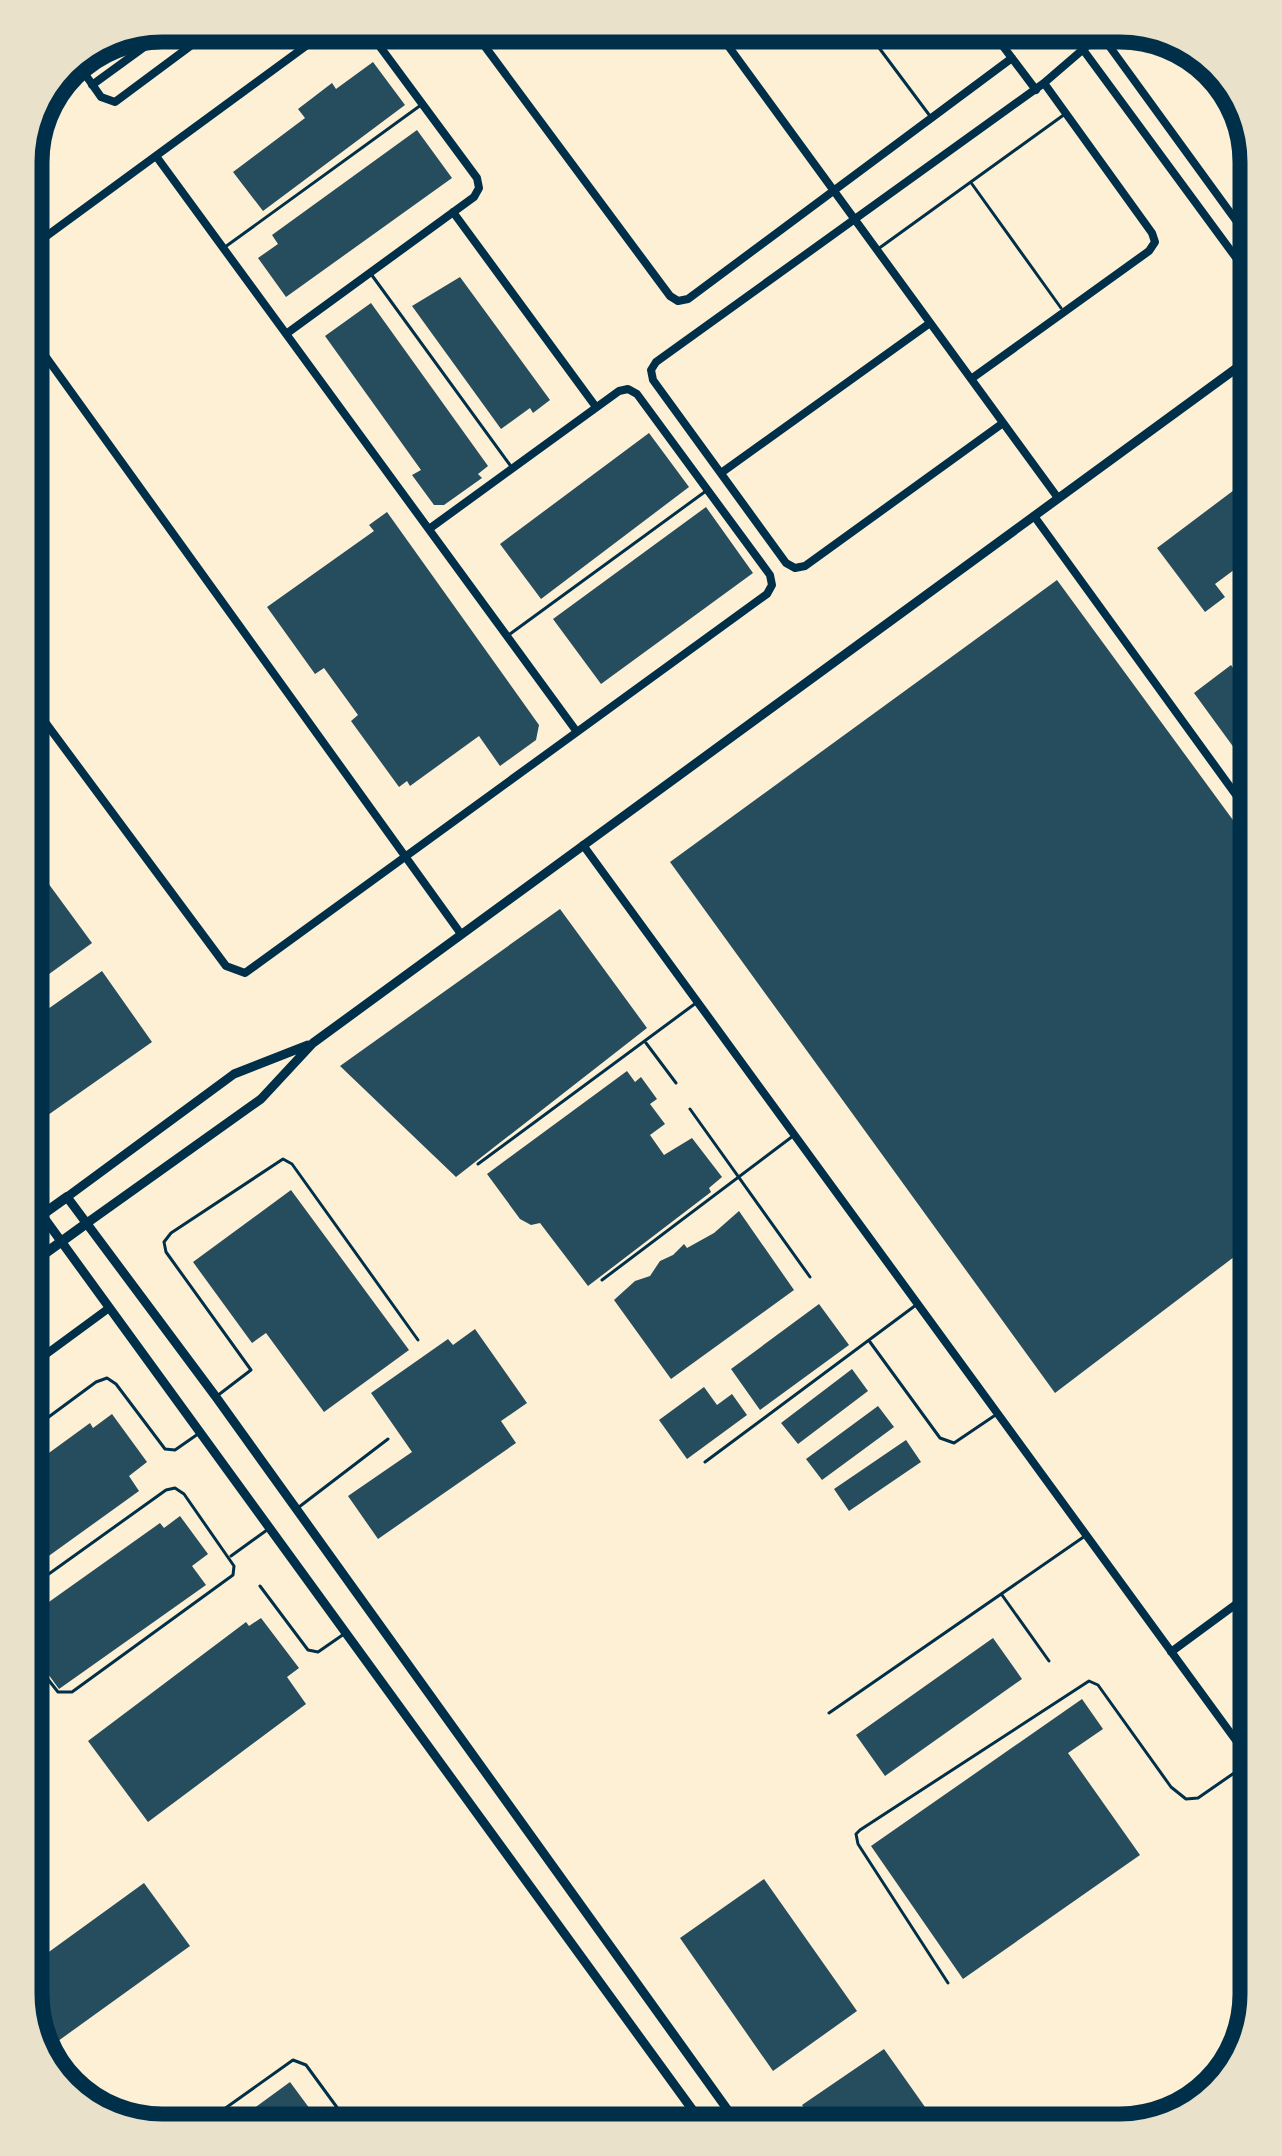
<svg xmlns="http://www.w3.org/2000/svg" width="1282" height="2156" font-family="Arial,sans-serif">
  <rect width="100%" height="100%" fill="#fdf0d5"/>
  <path fill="#264d5e" d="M373,62L405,105L263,211L233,172L305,118L298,109L332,83L336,89Z
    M417,130L452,178L286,297L258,258L278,244L272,235Z
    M460,277L550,400L533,413L530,408L501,429L412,306Z
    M371,303L488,466L478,474L482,478L444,505H434L412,475L421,470L325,336Z
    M649,433L689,487L541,599L500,544Z
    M1250,478V558L1215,584L1225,597L1205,612L1157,548Z
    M706,507L753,573L601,684L553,619Z
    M387,512L539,725L536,740L500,766L479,736L410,786L407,781L399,787L351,721L358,715L324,668L315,674L267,607L374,531L369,525Z
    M1057,580L1252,846L1255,1241L1055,1393L670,862Z
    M1231,665L1251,693L1252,765L1248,767L1194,693Z
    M26,839L38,855L26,864Z
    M40,872L92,943L27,990V882Z
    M560,909L647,1028L456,1177L340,1066Z
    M102,971L152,1042L28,1129V1023Z
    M627,1071L635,1082L641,1077L657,1099L650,1104L665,1124L650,1135L664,1155L692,1138L722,1177L709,1188L711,1192L588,1286L540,1223L531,1225L520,1219L487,1174Z
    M291,1190L409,1350L324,1412L266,1333L252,1343L193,1262Z
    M739,1211L794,1290L671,1379L614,1300L635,1281L650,1276L660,1261L673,1255L684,1244L687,1248L714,1233Z
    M819,1304L849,1345L760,1410L731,1369Z
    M475,1329L527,1403L501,1421L516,1443L378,1539L348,1496L412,1452L371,1393L448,1339L453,1345Z
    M852,1369L868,1391L798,1444L781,1423Z
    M704,1387L717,1405L732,1394L747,1415L687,1459L659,1420Z
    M878,1406L894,1427L822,1480L806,1459Z
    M112,1414L147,1462L129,1476L139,1491L32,1568L31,1466L90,1423L93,1428Z
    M906,1440L921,1462L849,1511L834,1489Z
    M180,1516L208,1554L192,1566L206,1585L59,1689L32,1652V1614L160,1523L164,1528Z
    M261,1618L299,1668L287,1677L306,1704L148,1822L88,1741L246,1622L249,1626Z
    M993,1638L1022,1679L885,1776L856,1735Z
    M1082,1699L1103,1729L1068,1753L1140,1855L963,1979L871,1846Z
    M764,1879L857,2011L773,2071L680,1938Z
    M144,1883L190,1946L47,2049L35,2032V1962Z
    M884,2049L937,2124L816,2126L802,2105Z
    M290,2082L327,2132L219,2134Z"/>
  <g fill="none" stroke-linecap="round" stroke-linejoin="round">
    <path stroke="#003049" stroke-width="3" d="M859,21L930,116
      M972,184L1061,308
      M225,247L421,105
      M878,249L1065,114
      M371,274L510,465
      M510,634L706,491
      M646,1043L676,1083
      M690,1109L810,1277
      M478,1164L696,1003
      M602,1280L793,1136
      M870,1342L940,1438L954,1443L994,1416
      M217,1396L251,1370L166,1252L164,1242L171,1233L283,1159L292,1164L418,1340
      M31,1430L96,1382L107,1378L116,1384L165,1449L175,1450L198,1434
      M705,1462L916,1305
      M299,1507L388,1439
      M231,1556L267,1530
      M32,1586L166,1490L175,1488L184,1494L234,1566L233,1575L72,1692H58L32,1659
      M260,1586L308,1650L318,1652L344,1634
      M1002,1595L1049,1661
      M829,1713L1085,1536
      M948,1983L858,1844L856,1834L860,1830L1089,1681L1098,1685L1171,1787L1186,1799L1198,1798L1250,1762
      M189,2134L293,2060L306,2065L355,2132"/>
    <path stroke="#003049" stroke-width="8" d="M466,21L670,296L678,301L688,299L1012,58
      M710,21L1058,498
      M984,21L1036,90
      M1062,21L1248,274
      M1091,21L1248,237
      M73,57L101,97L115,102L224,21
      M57,74L90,51
      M92,85L180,21
      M156,156L577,732
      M453,212L596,407
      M22,254L340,21
      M23,325L461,934
      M286,334L474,197L479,188L477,178L361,21
      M971,379L1149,251L1155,242L1152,233L1044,83
      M1003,423L805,566L795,568L786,563L653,380L651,370L656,362L1044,83L1116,21
      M721,473L930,323
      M1034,516L1252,817
      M25,695L226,966L245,973L767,594L772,585L770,575L637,394L628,389L619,391L429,529
      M583,845L1259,1772
      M30,1366L109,1308
      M1171,1652L1258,1588"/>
    <path stroke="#003049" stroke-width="9" d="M308,1045L234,1074L67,1197L216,1397L740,2127
      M42,1215L705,2127
      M87,1223L261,1099L313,1043L1249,359"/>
    <path stroke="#003049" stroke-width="10" d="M29,1224L67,1197
      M29,1265L87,1223"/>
  </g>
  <path d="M0 0H1282V2156H0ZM162 42H1120A120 120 0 0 1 1240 162V1994A120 120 0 0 1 1120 2114H162A120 120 0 0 1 42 1994V162A120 120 0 0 1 162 42Z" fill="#e9e1ca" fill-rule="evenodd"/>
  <path fill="none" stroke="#003049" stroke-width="15" d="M162 42H1120A120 120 0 0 1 1240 162V1994A120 120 0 0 1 1120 2114H162A120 120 0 0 1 42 1994V162A120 120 0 0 1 162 42Z"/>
</svg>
